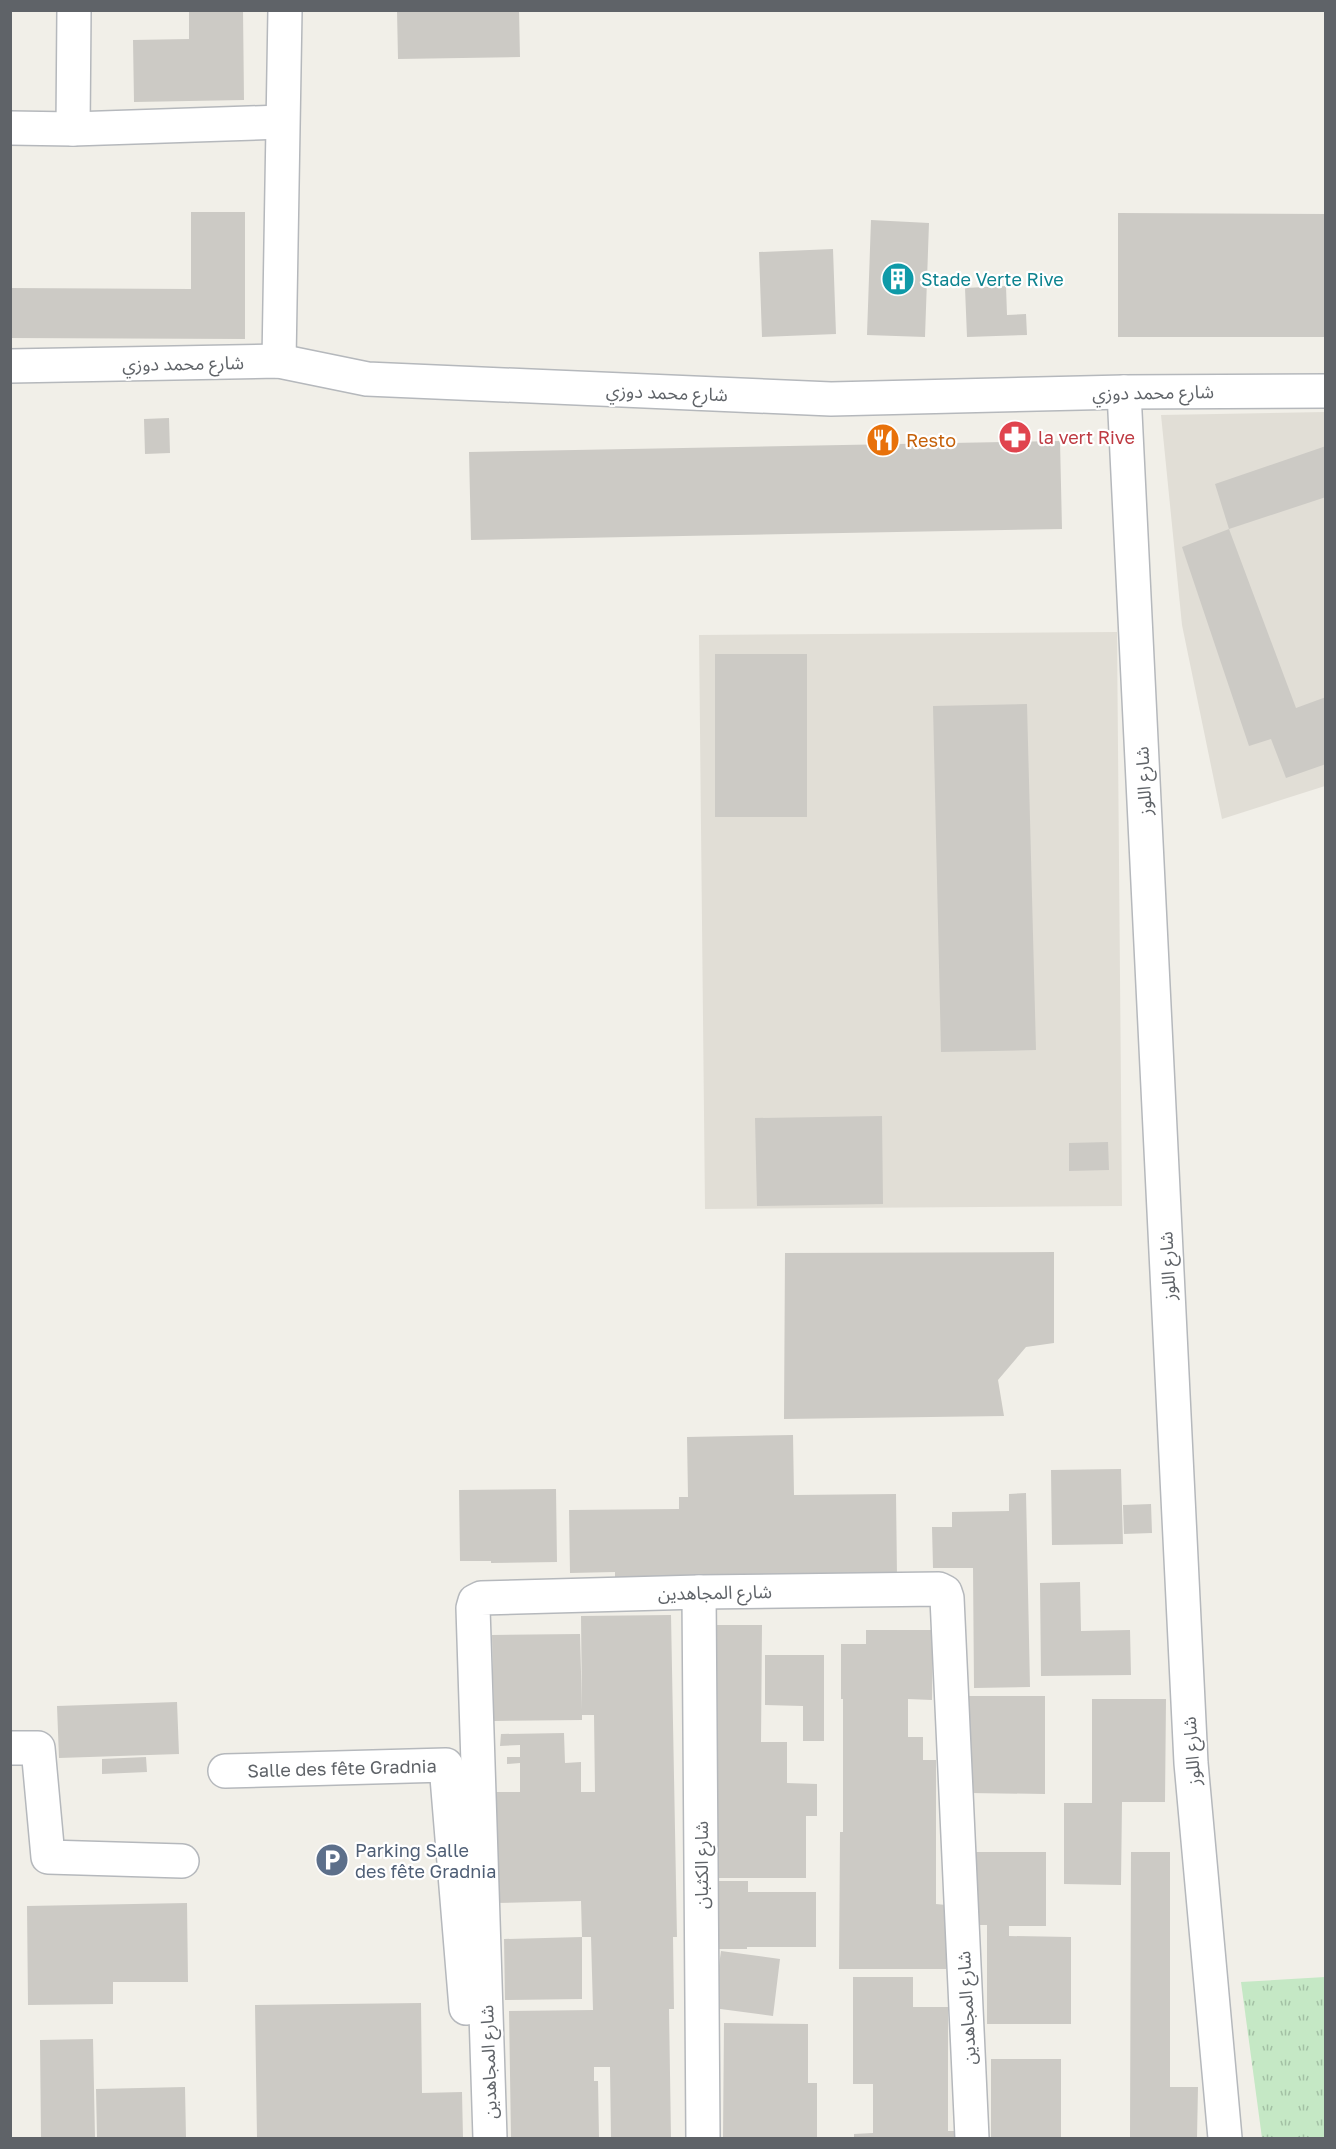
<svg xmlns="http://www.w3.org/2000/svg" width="1336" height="2149" font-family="'Golos Text','Noto Sans Arabic',sans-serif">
  <defs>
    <pattern id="grass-tufts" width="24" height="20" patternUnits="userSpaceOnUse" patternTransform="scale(1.5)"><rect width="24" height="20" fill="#c5e8c5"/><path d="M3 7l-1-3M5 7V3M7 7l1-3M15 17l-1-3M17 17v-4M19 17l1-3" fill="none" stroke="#a3c0a4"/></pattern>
  </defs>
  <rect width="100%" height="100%" fill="#f1efe8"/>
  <path fill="#e1ded6" d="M1325,412V786L1222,819L1182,625L1161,415Z
    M1117,632L1122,1206L705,1209L699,635Z"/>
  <path fill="url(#grass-tufts)" d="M1325,1977V2138H1262L1241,1982Z"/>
  <path fill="#cccac5" d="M189,10H243L244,100L134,102L133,40L189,39Z
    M397,10H519L520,57L398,59Z
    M191,212H245V339L10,338V288L191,289Z
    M1118,213L1326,214V337H1118Z
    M871,220L929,223L925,337L867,335Z
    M833,249L836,334L762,337L759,252Z
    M1006,286L1007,315L1026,314L1027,335L967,337L965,288Z
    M169,418L170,453L145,454L144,419Z
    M1060,441L1062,529L471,540L469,452Z
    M1326,446V497L1229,529L1296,708L1326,697V764L1286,778L1271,739L1249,746L1182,547L1229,529L1215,484Z
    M715,654H807V817H715Z
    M1027,704L1036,1050L941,1052L933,706Z
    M882,1116L883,1204L757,1206L755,1118Z
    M1108,1142L1109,1170L1069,1171V1143Z
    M1054,1252V1343L1026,1347L998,1380L1004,1416L784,1419L785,1253Z
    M793,1435L794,1495L896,1494L897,1576L615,1578V1572L570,1573L569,1510L679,1509V1497H688L687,1437Z
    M1121,1469L1123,1544L1052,1545L1051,1470Z
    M556,1489L557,1562L491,1563V1561H460L459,1490Z
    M1026,1493L1030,1687L974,1688L973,1568H933L932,1527H952V1512L1009,1511V1494Z
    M1151,1504L1152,1533L1124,1534L1123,1505Z
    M1080,1582L1081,1631L1130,1630L1131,1675L1041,1676L1040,1583Z
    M671,1615L677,1937H673L674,2009H669L671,2138H611L610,2067H594V2081H598L599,2138H511L509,2011L593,2010L591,1937H582L581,1901L494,1903L492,1792H520V1763L507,1764V1757H520V1745L500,1746L501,1734L564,1733L565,1763L581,1762V1792H595L594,1715H582V1720L494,1721L492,1635L580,1634L582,1710L581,1616Z
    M715,1625H762L761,1742H787V1783L817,1784V1816H806V1878H714Z
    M866,1630H933L932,1700L908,1699V1737H923V1760H936V1904L946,1905V1969H839L840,1832H843V1699H841V1644H866Z
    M765,1655H824V1741H803V1706L765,1705Z
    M969,1696H1045V1794L970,1793Z
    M1092,1699H1166L1165,1802H1122L1121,1885L1064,1884V1803H1092Z
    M177,1702L179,1754L59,1758L57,1706Z
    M146,1757L147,1772L102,1774V1759Z
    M973,1852H1046V1926H1009V1936L1071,1937V2024H987V1925H973Z
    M1131,1852H1170V2087H1198L1197,2138H1130Z
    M716,1881H748V1892H816V1947H747V1949H716Z
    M187,1903L188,1982H113V2004L28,2005L27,1906Z
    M582,1937V1999L505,2000L504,1939Z
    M721,1951L780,1959L773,2016L713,2008Z
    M853,1977H913V2007H948V2131H955V2138H854V2134L873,2133V2084H853Z
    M421,2003L422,2093L462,2092L463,2138H257L255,2005Z
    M724,2023L808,2024V2083H817V2138H723Z
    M93,2039L95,2138H41L40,2040Z
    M991,2059H1061V2138H991Z
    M185,2087L186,2138H97L96,2089Z"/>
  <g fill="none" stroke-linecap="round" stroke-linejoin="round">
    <g stroke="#b5b8bc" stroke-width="36">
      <g id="minor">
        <path d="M10,128L73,129L282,122"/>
        <path d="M73,129L74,10"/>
        <path d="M279,361L285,10"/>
        <path d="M10,366L279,361L367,379L831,399L1124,392L1326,391"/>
        <path d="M1124,392L1191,1763L1225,2138"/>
        <path d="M699,1592L703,2138"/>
        <path d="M10,1748H38L48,1857L182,1861"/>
        <path id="s1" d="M225,1771L446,1765L466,2008"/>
        <path d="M490,2138L473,1608L475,1601L481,1598L699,1592L939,1589L945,1592L947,1598L972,2138"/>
      </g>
    </g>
    <use href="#minor" stroke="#fff" stroke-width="33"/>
  </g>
  <defs>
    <g id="building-disc" transform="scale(1.725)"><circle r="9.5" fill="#0f9aa8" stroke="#fff"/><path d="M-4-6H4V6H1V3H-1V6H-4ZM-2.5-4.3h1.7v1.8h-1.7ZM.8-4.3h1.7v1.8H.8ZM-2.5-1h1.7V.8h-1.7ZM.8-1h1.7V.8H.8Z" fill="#fff"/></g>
    <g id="pharmacy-disc" transform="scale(1.725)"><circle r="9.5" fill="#e0444e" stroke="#fff"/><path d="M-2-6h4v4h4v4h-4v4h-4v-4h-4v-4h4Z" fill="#fff"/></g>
    <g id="restaurant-disc" transform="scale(1.725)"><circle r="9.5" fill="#e8710a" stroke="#fff"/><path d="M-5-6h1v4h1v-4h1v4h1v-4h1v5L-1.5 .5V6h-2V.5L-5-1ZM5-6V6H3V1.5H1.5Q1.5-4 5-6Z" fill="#fff"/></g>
    <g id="parking-disc" transform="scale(1.725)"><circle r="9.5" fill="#5c6f8a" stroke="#fff"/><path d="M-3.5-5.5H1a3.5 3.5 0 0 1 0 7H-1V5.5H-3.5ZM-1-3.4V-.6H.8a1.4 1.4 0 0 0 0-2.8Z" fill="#fff"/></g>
  </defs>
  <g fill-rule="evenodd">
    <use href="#building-disc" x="898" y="279"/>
    <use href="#pharmacy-disc" x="1015" y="437"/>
    <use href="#restaurant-disc" x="883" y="440"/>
    <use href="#parking-disc" x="332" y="1860"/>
  </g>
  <g text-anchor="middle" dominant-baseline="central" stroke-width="4.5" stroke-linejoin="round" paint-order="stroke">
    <g font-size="18" fill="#0d838f" stroke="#fff" text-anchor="start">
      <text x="921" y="279">Stade Verte Rive</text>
    </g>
    <g font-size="18" fill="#5f6368" stroke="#fff">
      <text transform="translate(183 363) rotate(-1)">شارع محمد دوزي</text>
      <text transform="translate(667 392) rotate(2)">شارع محمد دوزي</text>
      <text transform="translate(1153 392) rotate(-1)">شارع محمد دوزي</text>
      <text transform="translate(1143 781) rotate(-93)">شارع اللوز</text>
      <text transform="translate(1167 1266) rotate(-93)">شارع اللوز</text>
      <text transform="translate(715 1592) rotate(-1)">شارع المجاهدين</text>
      <text transform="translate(1191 1751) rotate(-94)">شارع اللوز</text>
      <text stroke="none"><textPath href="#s1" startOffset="117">Salle des fête Gradnia</textPath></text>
      <text transform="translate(701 1865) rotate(-90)">شارع الكثبان</text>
      <text transform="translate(966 2008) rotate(-93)">شارع المجاهدين</text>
      <text transform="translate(488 2062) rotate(-92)">شارع المجاهدين</text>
    </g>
    <g font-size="18" fill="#be3a42" stroke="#fff" text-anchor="start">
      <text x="1038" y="437">la vert Rive</text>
    </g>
    <g font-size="18" fill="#c56008" stroke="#fff" text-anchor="start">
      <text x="906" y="440">Resto</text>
    </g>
    <g font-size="18" fill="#4e5e75" stroke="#fff" text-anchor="start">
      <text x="355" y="1850">Parking Salle<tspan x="355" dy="21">des fête Gradnia</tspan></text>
    </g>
  </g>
  <rect width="1336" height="2149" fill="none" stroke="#5f6368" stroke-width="24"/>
</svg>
